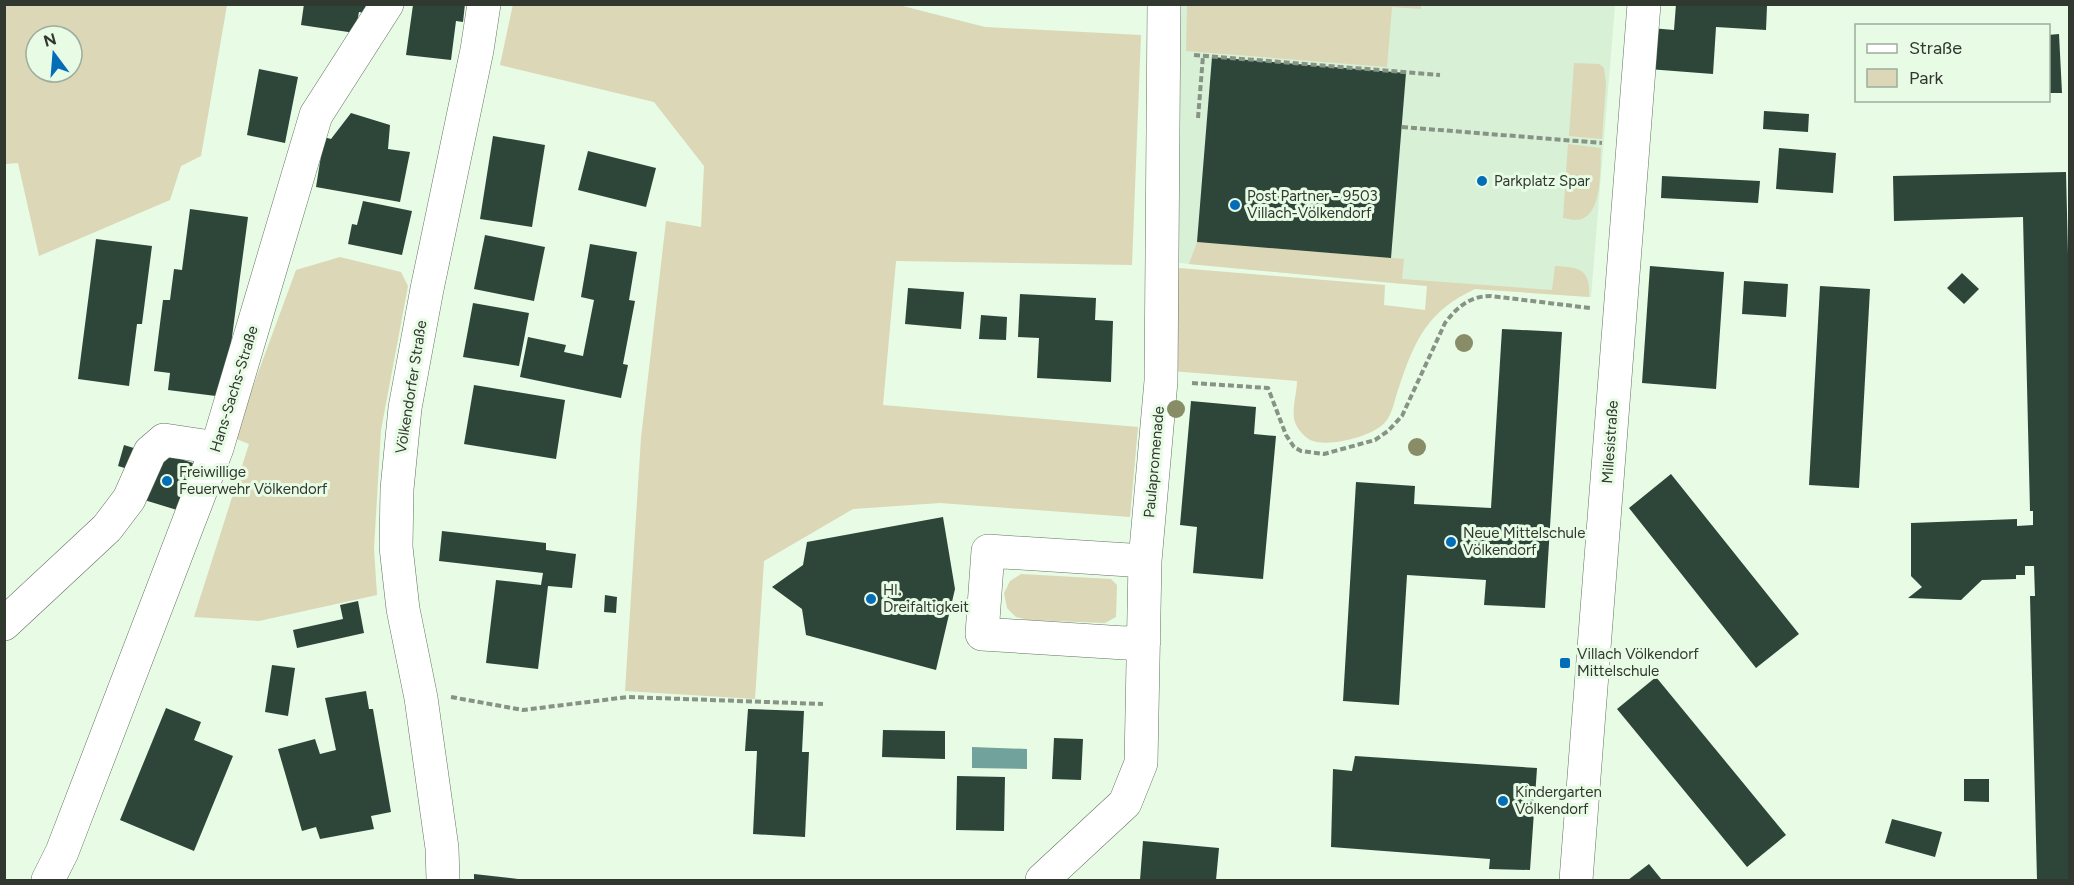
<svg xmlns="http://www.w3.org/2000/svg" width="2074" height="885" font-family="Figtree,sans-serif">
  <rect width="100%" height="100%" fill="#e7fbe5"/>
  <path fill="#d8f0d5" d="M1179,5H1615L1591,297L1401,284L1170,262Z"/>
  <path fill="#dcd7b6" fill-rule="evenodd" d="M513,4H895L985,27L1141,35L1132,265L896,261L883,405L1138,427L1130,517L940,503L853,509L764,561L755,699L625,691L641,438L666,221L701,227L704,166L654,102L500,65Z
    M4,5H227L201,156L181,166L170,200L39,256L18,163L5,164ZM36,36H72V72H36Z
    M1187,5L1421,4V9L1392,7L1387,67L1186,51Z
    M1574,63L1599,64L1604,68L1606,84L1602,139L1569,136Z
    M1568,144L1601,148C1600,166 1603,211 1582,219C1576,221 1570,219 1563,218Z
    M1197,242L1404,259L1402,279L1552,290L1555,266C1579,267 1591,269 1589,297L1475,289C1428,311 1415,339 1399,387C1395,397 1393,413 1386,421C1375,436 1331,447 1313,441C1306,439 1297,429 1295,422C1291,411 1297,393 1297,381L1171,371L1179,268L1385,285L1384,305L1425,310L1427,286L1189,264Z
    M340,257L401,272L408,286L381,430L374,549L377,595L259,621L194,617L249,444L234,438L296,270Z
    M1021,574L1111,579L1117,585L1116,617L1105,623L1029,620L1016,617L1007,608L1004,593L1010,581Z"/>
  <path fill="#71a39c" d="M972,747L1027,749V769L972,768Z"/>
  <path fill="#2e463a" d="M304,4H366L365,13L359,12L355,33L301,25Z
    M418,4H465L463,22L456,21L451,60L406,55L413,5Z
    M1676,4L1767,6L1766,30L1716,27L1713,74L1648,69L1651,28L1674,30Z
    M2059,34L2062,93H2048V35Z
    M1212,57L1406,73L1391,258L1197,242Z
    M259,69L298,77L285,143L247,135Z
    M1764,111L1809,114L1808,132L1763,129Z
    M351,113L390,125L388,149L410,152L400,202L316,187L324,137L331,139Z
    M493,136L545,145L532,227L480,219Z
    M1779,148L1836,153L1833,193L1776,189Z
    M588,151L656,168L646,207L578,190Z
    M2066,172L2070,335V880H2037L2030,596H2035L2034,566H2025V575H2016V579L1982,580L1961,600L1908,598L1922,587L1911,576V523L2017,519V526L2033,525V511H2030L2023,217L1894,221L1893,176Z
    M1662,176L1760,181L1758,203L1661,198Z
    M363,201L412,211L402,255L348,244L352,224L357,225Z
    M190,209L248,217L224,397L168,390L170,373L154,371L163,300H170L174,269L182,270Z
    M485,235L545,247L534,301L474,289Z
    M96,239L152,246L142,324H137L129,386L78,379Z
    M590,244L637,252L629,300L635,301L623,364L628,365L621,398L520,377L528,337L566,345L564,352L583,356L594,300L581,297Z
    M1650,266L1724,272L1716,389L1642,383Z
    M1962,273L1979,289L1964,304L1947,288Z
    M1744,281L1788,284L1786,317L1742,314Z
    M1820,286L1870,289L1859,488L1809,485Z
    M908,288L964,292L961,329L905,324Z
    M1020,294L1096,298L1095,320L1113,321L1111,382L1037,378L1039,338L1018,337Z
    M473,303L529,313L519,366L463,357Z
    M981,315L1007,317L1006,340L979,339Z
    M1502,329L1562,332L1545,608L1484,605L1486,580L1407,575L1399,705L1343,701L1356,482L1415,486L1414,504L1491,508Z
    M474,385L565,400L556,459L464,444Z
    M1191,401L1256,407L1254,434L1276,436L1263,579L1193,573L1197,527L1180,525Z
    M124,445L137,449L131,470L118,466Z
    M156,451L193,463L177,510L141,499Z
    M1671,474L1799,634L1756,668L1629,508Z
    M943,517L955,589L936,670L806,635L802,609L772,587L803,565L807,542Z
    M442,531L546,543V550L576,554L572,588L548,586L538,669L486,663L496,580L541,585L543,573L439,561Z
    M605,595L617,597L616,613L604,612Z
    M358,601L364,633L297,648L293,630L343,619L340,605Z
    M272,665L295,668L288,716L265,712Z
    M1656,677L1786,835L1747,867L1617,709Z
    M366,691L369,709H373L391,812L371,816L374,829L320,839L316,827L302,831L278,749L315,739L320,754L336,750L325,698Z
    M166,708L201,722L194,740L233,756L194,851L120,820Z
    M748,709L804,711L802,752H809L805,837L753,834L757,751H745Z
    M883,730L945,731V759L882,757Z
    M1054,738L1083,739L1081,780L1052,779Z
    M1355,756L1537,768L1530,870L1489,869L1490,859L1331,847L1333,769L1352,771Z
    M957,776L1005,777L1004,831L956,830Z
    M1964,779H1989V802L1964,801Z
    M1892,819L1942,832L1935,857L1885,843Z
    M1143,841L1219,848L1216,880H1140Z
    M1649,864L1662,880H1628Z
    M474,874L518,879V880H474Z"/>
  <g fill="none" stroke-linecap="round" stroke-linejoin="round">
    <g stroke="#627360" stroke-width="34">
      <path id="minor" d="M4,624L107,528L129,499L150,452L164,440L217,448
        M1144,641L1125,643L982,634L988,551L1145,561
        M48,880L62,852L217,448L316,115L387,4
        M443,880L442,848L421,698L403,609L396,547L397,489L405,408L427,289L477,50L484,4
        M1042,880L1125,803L1141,763L1145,561L1161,381L1164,4
        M1576,880L1644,4"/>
    </g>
    <path stroke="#879485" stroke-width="4" stroke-dasharray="6 3" stroke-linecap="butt" d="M1194,55L1440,75
      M1198,118L1203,56
      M1402,127L1602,143
      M1192,383L1268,388L1286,435L1294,447L1301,451L1324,454L1375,440L1388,431L1402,416L1445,323C1457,307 1470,296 1491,296L1590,308
      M451,697L523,710L628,697L823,704"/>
    <use href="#minor" stroke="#fff" stroke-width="33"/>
  </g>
  <g fill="#888c67">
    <circle cx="1464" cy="343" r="9"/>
    <circle cx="1176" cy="409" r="9"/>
    <circle cx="1417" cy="447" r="9"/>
  </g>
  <g fill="#046db8" stroke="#e7fbe5" stroke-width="2">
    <circle cx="1482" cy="181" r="6"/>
    <circle cx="1235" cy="205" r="6"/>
    <circle cx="167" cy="481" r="6"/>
    <circle cx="1451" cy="542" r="6"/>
    <circle cx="871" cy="599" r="6"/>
    <rect x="1559" y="657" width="12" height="12" rx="3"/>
    <circle cx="1503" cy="801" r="6"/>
  </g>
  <g text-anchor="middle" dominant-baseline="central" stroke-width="6" stroke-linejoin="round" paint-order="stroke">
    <g font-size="15" fill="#313830" stroke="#e7fbe5" text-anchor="start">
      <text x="1494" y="181">Parkplatz Spar</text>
      <text x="1247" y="196">Post Partner - 9503<tspan x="1247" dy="17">Villach-Völkendorf</tspan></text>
      <text x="179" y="472">Freiwillige<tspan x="179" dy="17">Feuerwehr Völkendorf</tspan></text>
      <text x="1463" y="533">Neue Mittelschule<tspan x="1463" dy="17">Völkendorf</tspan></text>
      <text x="883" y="590">Hl.<tspan x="883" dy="17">Dreifaltigkeit</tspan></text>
      <text x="1577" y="654">Villach Völkendorf<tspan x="1577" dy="17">Mittelschule</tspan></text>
      <text x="1515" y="792">Kindergarten<tspan x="1515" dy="17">Völkendorf</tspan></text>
    </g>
    <g font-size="15" fill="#313830" stroke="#e7fbe5">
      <text transform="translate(411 387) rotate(-81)">Völkendorfer Straße</text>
      <text transform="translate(234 389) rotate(-73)">Hans-Sachs-Straße</text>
      <text transform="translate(1610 442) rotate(-86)">Millesistraße</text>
      <text transform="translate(1154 462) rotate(-85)">Paulapromenade</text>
    </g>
  </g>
  <rect width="2074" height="885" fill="none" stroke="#313830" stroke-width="12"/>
  <rect x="1855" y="24" width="195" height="78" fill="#e7fbe5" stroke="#9ead9d" stroke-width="1.5"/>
  <rect x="1867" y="44" width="30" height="9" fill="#ffffff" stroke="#9ead9d" stroke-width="1.5"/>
  <text x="1909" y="54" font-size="18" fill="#313830">Straße</text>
  <rect x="1867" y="69" width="30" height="18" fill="#dcd7b6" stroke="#9ead9d" stroke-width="1.5"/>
  <text x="1909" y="84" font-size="18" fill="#313830">Park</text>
  <g transform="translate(54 54) rotate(344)"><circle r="28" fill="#e7fbe5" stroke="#9ead9d" stroke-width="1.5"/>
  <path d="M0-4.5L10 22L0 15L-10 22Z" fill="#046db8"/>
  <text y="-9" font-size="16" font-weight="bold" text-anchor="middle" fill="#313830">N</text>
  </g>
</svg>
